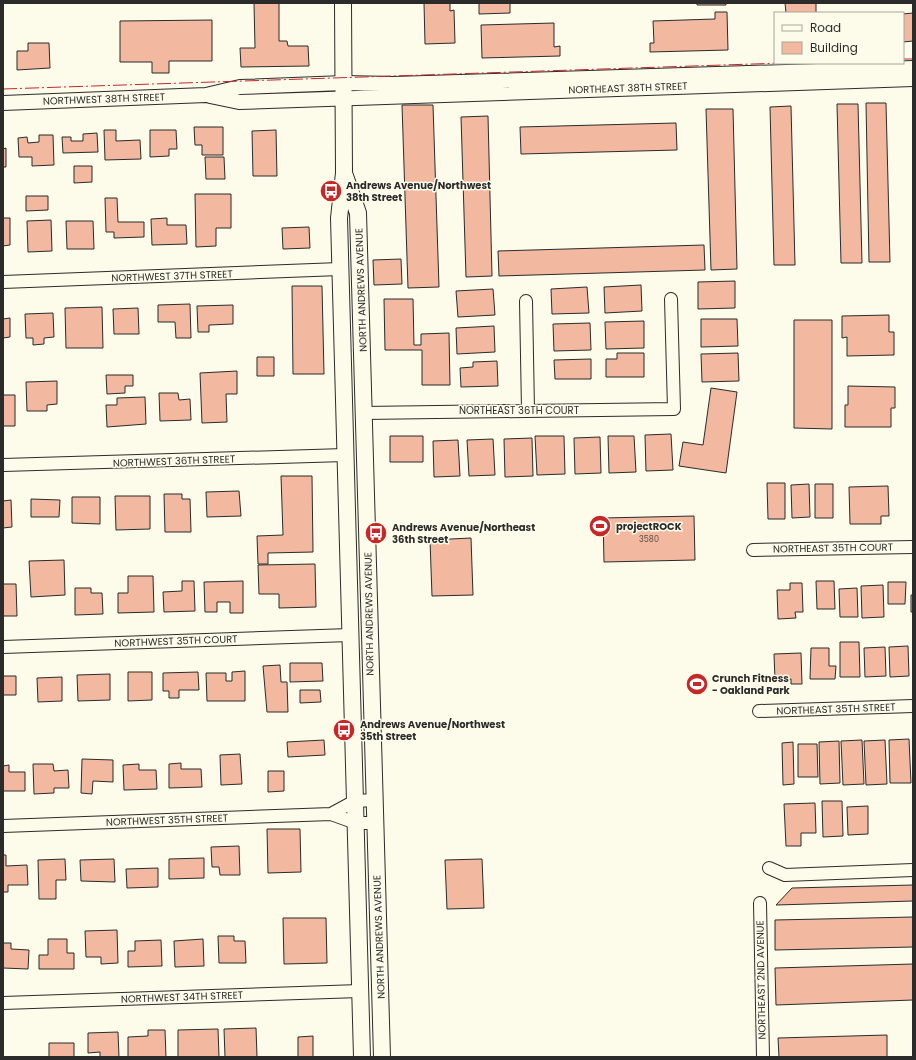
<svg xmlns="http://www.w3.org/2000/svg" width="916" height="1060" font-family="Poppins,sans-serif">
  <rect width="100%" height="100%" fill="#fdfbea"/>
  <path fill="#f2b8a0" stroke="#2b2b2b" d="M254,3H279V41H287L288,46H308L309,66L241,67L240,48H255Z
    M424,3H450V11L454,10L455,43L425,44Z
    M479,3H510V13L479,14Z
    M697,3H726V5H697Z
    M785,3H816V13H786Z
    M715,12H727L728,50L650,52V43H654L653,21L715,19Z
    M913,13V41L903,42V14Z
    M212,20V61H169V73H152V62H120V21Z
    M554,23V47L560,46V56L482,58L481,25Z
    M28,43H49L50,68L17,70V51H28Z
    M866,103H886L890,262H869Z
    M837,104H858L862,263H841Z
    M402,105H433L439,287L408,288Z
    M791,106L795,265H774L770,107Z
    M706,109H733L737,269L711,270Z
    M488,116L492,276L466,277L461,117Z
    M676,123L677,150L521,154L520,127Z
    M194,127H223V155H202V145H195Z
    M104,130H116V141L140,140L141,159L105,160Z
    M150,130H176L177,149H169V156L150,157Z
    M276,130L277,176H253L252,131Z
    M97,133L98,152L63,153L62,137H71V141H83V134Z
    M39,135H53L54,165L32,166V157H19L18,138L27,137L28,143L39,142Z
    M6,148V167H3V149Z
    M205,157H224L225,179H206Z
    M74,166H92V182L74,183Z
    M195,194H231V228H216V246L196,247Z
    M26,196H48V210L26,211Z
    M105,198H117L118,222H144V237L114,238V232H106Z
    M3,218H10V245L3,246Z
    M167,218V225H186L187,244L152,245L151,219Z
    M51,220L52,251L28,252L27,221Z
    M66,221H93L94,249H67Z
    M309,227L310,248L283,249L282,228Z
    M704,245L705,270L499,276L498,251Z
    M401,259L402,284L374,285L373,260Z
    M735,281V308L698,309V282Z
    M641,285L642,311L605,313L604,287Z
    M292,286H322L324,374H293Z
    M587,287L589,313L552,314L551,289Z
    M493,289L495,315L458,317L456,291Z
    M384,299H413L414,345H421V334L449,333L450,385H422V350H385Z
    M190,304L191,338H176L175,322H158V305Z
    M233,305V324L209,325V332H198L197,306Z
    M102,307L103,348H66L65,308Z
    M138,308L139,334H114L113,309Z
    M53,313L54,337L44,338V344L33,345V338H26L25,314Z
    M889,315V332H894V355L847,356V337L842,338V316Z
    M10,318V337L3,338V319Z
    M701,319H737L738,346L701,347Z
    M794,320H832V429L794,428Z
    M644,321V348L606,349L605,322Z
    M590,323L591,350L554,351L553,324Z
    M494,326L495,352L457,354L456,328Z
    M617,353H644V377H606V359H617Z
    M738,353L739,381L702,382L701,354Z
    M257,357H274V376H257Z
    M591,359V379H555L554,360Z
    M497,361L498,386L461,387L460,368L473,367V362Z
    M237,371V394H226L227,422L202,423L200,373Z
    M106,375H133V386H125V393L107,394Z
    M57,381V404L47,405V411H27L26,382Z
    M848,386L895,387V408H891V427H845V405H848Z
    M711,388L737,392L726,473L679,466L683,442L703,445Z
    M159,393H178L179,400L190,399L191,420L160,421Z
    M3,395H15V426H3Z
    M145,397L146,424L107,427L106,405H117V398Z
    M671,434L673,470L646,471L645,435Z
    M390,436H423V462H390Z
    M535,436H564L565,474L537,475Z
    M608,436H634L636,472L609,473Z
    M600,437L601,473L575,474L574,438Z
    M532,438L533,476L505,477L504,439Z
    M493,439L495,475L469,476L467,440Z
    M458,440L460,476L434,477L433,441Z
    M281,476H312L313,552L268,553V564H258L257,536L283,535Z
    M767,483H785V519H768Z
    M809,484L810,517L792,518L791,485Z
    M815,484H833V518H815Z
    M888,486L889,516H881V524H850L849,487Z
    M239,491L241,516L207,517L206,492Z
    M164,494H182V499H190L191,532H165Z
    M115,496H150V529L116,530Z
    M72,497H100V524L72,523Z
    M31,499L60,500L59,517H31Z
    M11,500L12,527L3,528V501Z
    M694,516L695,560L604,562L603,518Z
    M471,538L473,595L432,596L430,540Z
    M64,560L65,595L31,597L29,561Z
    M315,564L316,607L279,608V594H259L258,565Z
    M128,576H153L154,612L118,613V593H128Z
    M182,581H194L195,611L164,612L163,592L182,591Z
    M243,581V613H230V602H217V612H205L204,582Z
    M816,581H834L835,609H817Z
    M888,582H906L905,604H888Z
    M790,583H802L803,612H795L796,618L778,619L777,590H790Z
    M3,584H16L17,616H3Z
    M883,585L884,617L862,618L861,586Z
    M75,588H91V593H102L103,614L75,615Z
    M857,588L858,617H840L839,589Z
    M911,595H913V612H911Z
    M840,642H859L860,677H840Z
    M908,646L909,676L890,677L889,647Z
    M885,647L886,676L865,677L864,648Z
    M811,648H829V666H836L835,679H810Z
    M801,653L802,684H791V679L775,680L774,654Z
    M290,663H322L323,681L290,682Z
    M280,665L281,682H287L288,712H267L263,666Z
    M245,671V701H207L206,673H226V681H232V672Z
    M128,672H152V700L128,701Z
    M198,672L199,690H179V698H169V691H163V673Z
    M110,674V700L78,701L77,675Z
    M3,676H16V695H3Z
    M62,677V701L38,702L37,678Z
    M300,690H320L321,702L300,703Z
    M909,739L911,783H890L889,740Z
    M324,740L325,755L288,757L287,742Z
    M862,740L864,784L843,785L841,741Z
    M885,740L887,784L866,785L864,741Z
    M839,741L840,783L820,784L819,742Z
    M793,742L794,784L783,785L782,743Z
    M798,744H817L818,777H798Z
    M240,754L242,784L221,785L220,755Z
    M82,759L113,760V782L93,781L92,794L81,793Z
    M181,763V769H201L202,787L169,788V764Z
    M33,764H53L54,771L68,770L69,788H54V793L34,794Z
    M139,764V770H156L157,789L124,790L123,765Z
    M9,765V772H25V791H3V766Z
    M268,771H284V791L268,792Z
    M822,801H842L843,836L823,837Z
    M815,803L816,833H801V846H786L784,804Z
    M868,806V834L848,835L847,807Z
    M267,829H300L301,872L268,873Z
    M239,846L240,875H220L219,867H212L211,847Z
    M3,855H6V866L27,865L28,885H8V892H3Z
    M204,858V878L169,879V859Z
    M65,859L66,880H56V899H39L38,860Z
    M114,859L115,882L81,881L80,860Z
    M482,859L484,908L447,909L445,860Z
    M158,868V887L127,888L126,869Z
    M913,885V901L776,905L792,888Z
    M913,917V947L775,950V920Z
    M283,918H326L327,963L284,964Z
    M117,930L118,963L101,964V957H86L85,931Z
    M218,936H234V941H245L246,963H219Z
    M48,939H67V953H74V969H39V955H48Z
    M203,939L204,966L175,967L174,941Z
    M161,940L162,966L128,967V951H135V941Z
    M3,943H11V949L29,950L28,969L3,968Z
    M913,964V1000L776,1005L775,968Z
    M256,1028L257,1057H225L224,1029Z
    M218,1029L219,1057H178V1030Z
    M148,1030H165L166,1057H128V1037L148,1036Z
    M118,1032L119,1057H100V1052L88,1053V1033Z
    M887,1035V1057H779L778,1038Z
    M313,1036V1057H298V1037Z
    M49,1043H74V1057H49Z"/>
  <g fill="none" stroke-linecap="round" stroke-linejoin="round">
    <g stroke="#2b2b2b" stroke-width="14">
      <path id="minor" d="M3,282L340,269
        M526,301L528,410
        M364,413L674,409L671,299
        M3,465L345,455
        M753,550L913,547
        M3,647L350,635
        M759,711L913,706
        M331,814L356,823H375
        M3,826L331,814L355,801L375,800
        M769,868L785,875L913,870
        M760,903L763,1057
        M3,1003L360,991"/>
    </g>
    <g stroke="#2b2b2b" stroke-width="16">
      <path id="tertiary" d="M210,96L239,102L913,79
        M3,103L206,95L240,87L344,83L393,84L913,68"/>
    </g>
    <g stroke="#2b2b2b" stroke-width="18">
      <path id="secondary" d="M343,3L344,173L339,218L362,1057
        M345,176L358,213L382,1057"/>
    </g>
    <use href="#minor" stroke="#fdfbea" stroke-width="12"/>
    <use href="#tertiary" stroke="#fdfbea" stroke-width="14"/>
    <use href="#secondary" stroke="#fdfbea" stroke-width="16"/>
    <path stroke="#c62828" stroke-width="1" stroke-dasharray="14 3 2 3" stroke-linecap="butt" d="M903,59H913
      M3,89L783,63"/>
  </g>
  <defs>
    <g id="bus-disc" transform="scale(1.15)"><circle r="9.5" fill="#c62828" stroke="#fdfbea"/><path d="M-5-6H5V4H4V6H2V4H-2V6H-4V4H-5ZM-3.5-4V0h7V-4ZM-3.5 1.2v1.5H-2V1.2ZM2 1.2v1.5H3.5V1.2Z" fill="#fff"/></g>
    <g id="stadium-disc" transform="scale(1.15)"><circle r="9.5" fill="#c62828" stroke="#fdfbea"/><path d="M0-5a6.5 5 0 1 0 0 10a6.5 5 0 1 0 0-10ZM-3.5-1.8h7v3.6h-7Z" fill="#fff"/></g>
  </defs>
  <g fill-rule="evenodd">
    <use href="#bus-disc" x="331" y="191"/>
    <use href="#stadium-disc" x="600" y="526"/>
    <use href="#bus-disc" x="376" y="533"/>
    <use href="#stadium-disc" x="697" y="684"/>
    <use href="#bus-disc" x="344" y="730"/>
  </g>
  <g text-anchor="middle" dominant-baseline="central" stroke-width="3" stroke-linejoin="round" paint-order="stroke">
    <g font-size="8" fill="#5d4e48">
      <text x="649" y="539">3580</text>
    </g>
    <g font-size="10" fill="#2b2b2b" stroke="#fdfbea">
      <text transform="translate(628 88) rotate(-2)">NORTHEAST 38TH STREET</text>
      <text transform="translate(104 99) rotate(-2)">NORTHWEST 38TH STREET</text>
      <text transform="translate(172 276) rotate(-2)">NORTHWEST 37TH STREET</text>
      <text transform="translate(361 290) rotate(-92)">NORTH ANDREWS AVENUE</text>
      <text x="519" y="410">NORTHEAST 36TH COURT</text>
      <text transform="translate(174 461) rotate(-2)">NORTHWEST 36TH STREET</text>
      <text transform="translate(833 548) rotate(-1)">NORTHEAST 35TH COURT</text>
      <text transform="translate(369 614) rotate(-91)">NORTH ANDREWS AVENUE</text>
      <text transform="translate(176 641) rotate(-2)">NORTHWEST 35TH COURT</text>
      <text transform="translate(836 709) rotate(-2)">NORTHEAST 35TH STREET</text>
      <text transform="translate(167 820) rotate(-2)">NORTHWEST 35TH STREET</text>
      <text transform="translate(379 937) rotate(-92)">NORTH ANDREWS AVENUE</text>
      <text transform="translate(761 980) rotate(-91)">NORTHEAST 2ND AVENUE</text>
      <text transform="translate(182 997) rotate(-2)">NORTHWEST 34TH STREET</text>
    </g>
    <g font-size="10" font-weight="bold" fill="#2b2b2b" stroke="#fdfbea" text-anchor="start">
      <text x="346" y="185">Andrews Avenue/Northwest<tspan x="346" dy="12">38th Street</tspan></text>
      <text x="616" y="526">projectROCK</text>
      <text x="392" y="527">Andrews Avenue/Northeast<tspan x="392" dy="12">36th Street</tspan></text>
      <text x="712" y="678">Crunch Fitness<tspan x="712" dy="12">- Oakland Park</tspan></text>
      <text x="360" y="724">Andrews Avenue/Northwest<tspan x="360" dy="12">35th Street</tspan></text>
    </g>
  </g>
  <rect width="916" height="1060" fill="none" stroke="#2b2b2b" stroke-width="8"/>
  <rect x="774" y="12" width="130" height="52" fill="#fdfbea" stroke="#a9a89e"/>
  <rect x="782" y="25" width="20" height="6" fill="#fdfbea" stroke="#a9a89e"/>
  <text x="810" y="32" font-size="12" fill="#2b2b2b">Road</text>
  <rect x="782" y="42" width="20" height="12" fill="#f2b8a0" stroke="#a9a89e"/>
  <text x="810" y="52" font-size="12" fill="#2b2b2b">Building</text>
</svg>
